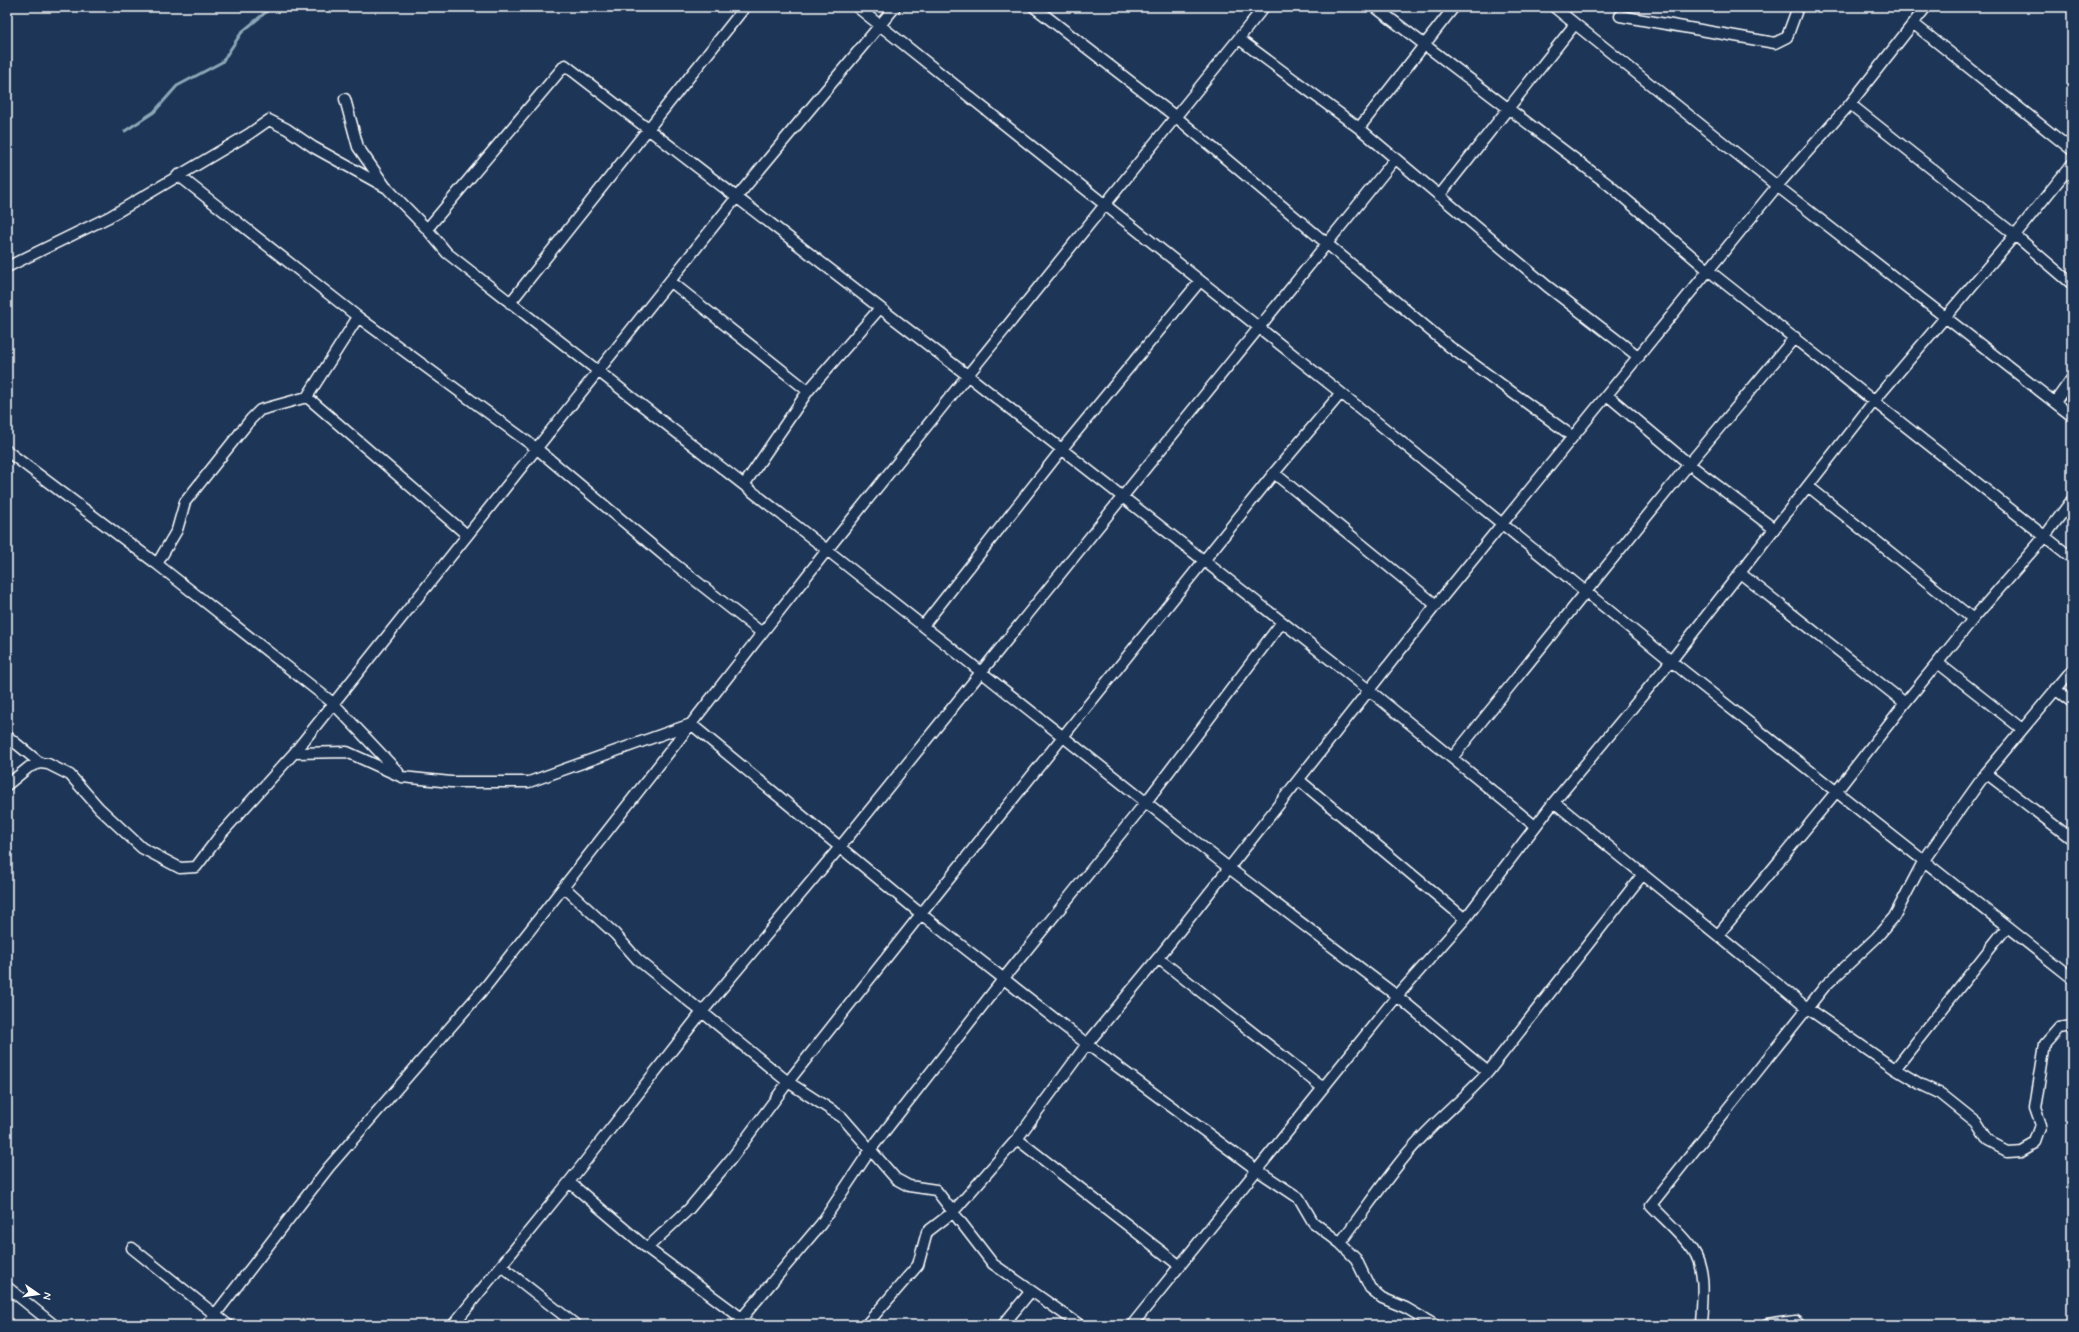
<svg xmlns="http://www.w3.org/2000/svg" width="2079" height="1332" font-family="Mynerve,sans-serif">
  <rect width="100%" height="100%" fill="#1d3557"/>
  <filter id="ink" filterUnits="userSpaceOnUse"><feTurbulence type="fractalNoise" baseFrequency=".025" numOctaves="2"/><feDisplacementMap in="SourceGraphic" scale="8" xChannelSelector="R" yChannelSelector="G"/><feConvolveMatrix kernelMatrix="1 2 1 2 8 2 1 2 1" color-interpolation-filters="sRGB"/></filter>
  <g filter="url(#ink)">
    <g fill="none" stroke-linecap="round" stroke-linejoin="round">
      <path stroke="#8da7b7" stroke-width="3" d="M125,131L154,112L177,86L222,62L242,32L272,7"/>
      <g stroke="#fff" stroke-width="13">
        <path id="street" d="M857,7L1341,393L1671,661L2072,978
          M1034,7L1176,117L1450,347L1572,436
          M1375,7L1609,185L1708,270L2072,558
          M1554,7L1777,186L2072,416
          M1620,16L1775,43L1787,37L1798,7
          M1914,24L2072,150
          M1239,39L1359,128L1547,286L1639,357
          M345,99L358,147L385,186
          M1850,104L2015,235L2072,284
          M1359,128L1454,7
          M178,175L358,317L536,448L667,558L762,633
          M1439,196L1575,24
          M427,229L565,65L967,375L1369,690L1535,826
          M7,267L109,217L249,134L269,120L287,129L313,147L387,188L427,229L447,253L827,550L1229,868L1397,996L1488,1072
          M670,281L808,391
          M510,303L745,7
          M1607,395L1689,464L1773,528
          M307,397L358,317
          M2055,402L2072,378
          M7,451L157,564L333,703L398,772
          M1274,473L1436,605
          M744,485L808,391L880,308
          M1808,486L1973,619
          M157,564L177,530L185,502L251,419L260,410L307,397L467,535
          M1740,573L1905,703
          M923,626L1062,449L1200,281
          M1938,663L2022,729
          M2055,689L2072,702
          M7,736L40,763
          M294,753L736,198L895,7
          M1452,758L1689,464L1795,337
          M1986,773L2072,839
          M1299,780L1465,919
          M7,785L29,767L40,763L48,764L70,775L99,808L142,848L180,868L196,867L221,834L294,753L347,752L402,777L451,782H529L691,724L827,550L1264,7
          M1554,802L1807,1008L1895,1069L1920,1084L1941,1094L1976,1122L1988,1141L2007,1151L2021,1150L2035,1142L2041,1125L2035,1108L2045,1044L2059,1028L2072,1026
          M564,887L615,934L637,959L788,1082L842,1117L896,1179L909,1186L936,1190L993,1264L1080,1325
          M1718,935L1836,792L1905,703L1973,619L2045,536L2072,500
          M1158,958L1323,1088
          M1895,1069L2007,927
          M1017,1139L1180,1266
          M569,1182L647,1248L689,1209L731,1159L788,1082L921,914L1274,473L1341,393
          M1340,1243C1362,1214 1383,1183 1406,1155C1431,1124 1462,1101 1488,1072L1643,874
          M132,1248L228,1325
          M647,1248L751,1325
          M501,1266L576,1325
          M7,1287L54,1325
          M207,1325L329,1167L487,985L691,724L921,914L1087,1044L1257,1170L1299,1198L1313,1222L1340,1243L1356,1259L1370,1288L1382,1298L1406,1308L1435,1325
          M453,1325L569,1182L702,1012L840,847L1395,159
          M736,1325L821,1224L871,1149L1004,978L1146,802L1282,622
          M866,1325L918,1265L927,1232L953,1212L1017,1139L1087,1044L1158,958L1436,605L1777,186L1850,104L1926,7
          M1003,1325L1031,1291
          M1132,1325L1397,996L1465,919L1554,802L1671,661L1875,400L2015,235L2072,164
          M1701,1325C1702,1302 1707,1270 1693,1250C1681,1233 1664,1219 1651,1205L1825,986L1876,938L1894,917L1924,860L1986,773L2072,670
          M1767,1325L1795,1321L1800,1325"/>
      </g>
      <use href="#street" stroke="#1d3557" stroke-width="10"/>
    </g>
  </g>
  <rect width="2079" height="1332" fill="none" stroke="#1d3557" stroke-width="24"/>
  <rect x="12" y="12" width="2055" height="1308" fill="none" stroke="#fff" stroke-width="1.5" filter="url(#ink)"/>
  <g transform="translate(38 1294) rotate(103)" stroke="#1d3557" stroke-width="3" paint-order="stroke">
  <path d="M0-3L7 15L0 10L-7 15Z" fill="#ffffff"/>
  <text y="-6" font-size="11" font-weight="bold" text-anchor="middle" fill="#ffffff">N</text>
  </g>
</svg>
